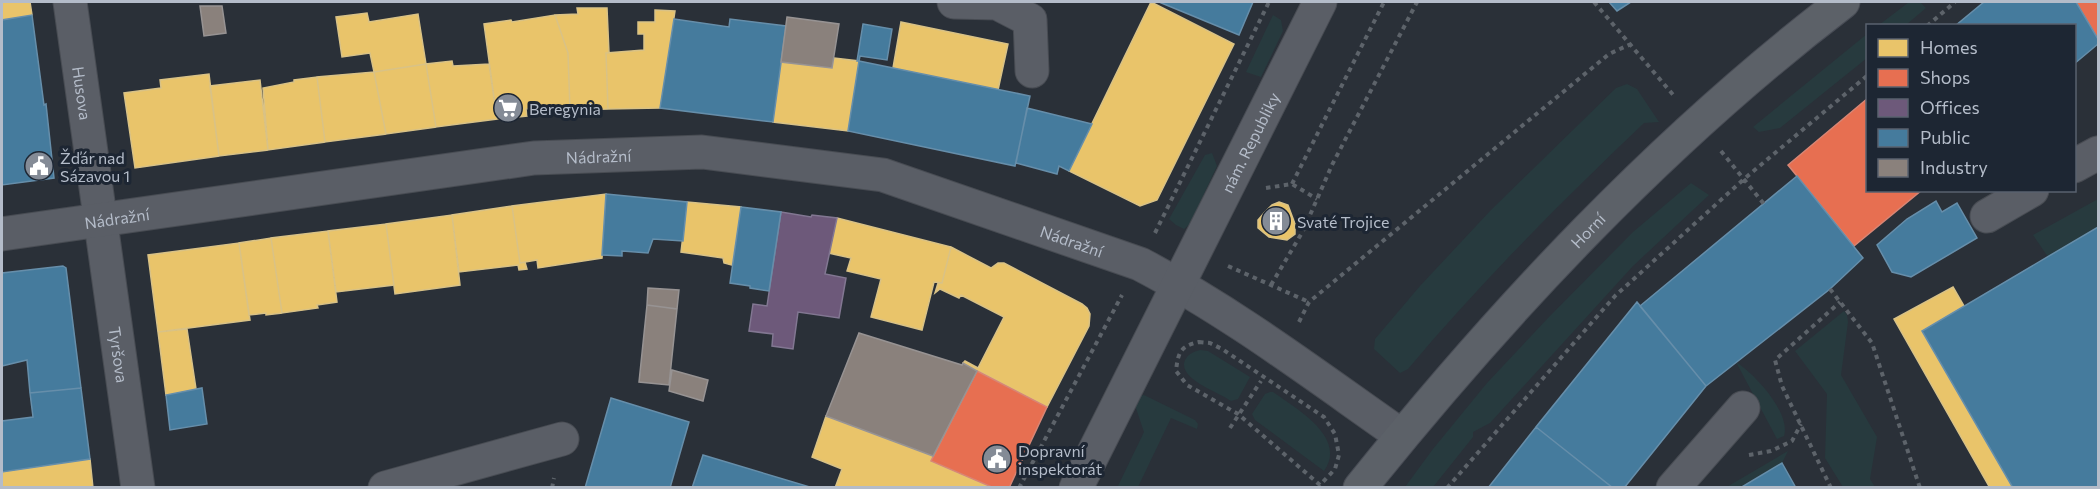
<svg xmlns="http://www.w3.org/2000/svg" width="2100" height="489" font-family="Commissioner,sans-serif">
  <rect width="100%" height="100%" fill="#2a3038"/>
  <path fill="#273a3e" d="M1909,2H1920L1926,8L1906,25H1879Z
    M1273,15L1281,20L1283,31L1261,77L1246,72Z
    M1867,34V58L1780,128L1759,132L1753,127Z
    M1627,84L1637,89L1659,122L1644,123C1562,201 1481,282 1408,369L1400,373L1374,349L1375,339L1420,286L1491,210L1616,88Z
    M1212,153L1217,166L1190,224L1184,229L1176,225L1169,219L1205,155Z
    M1691,183L1709,195L1633,266L1490,423L1473,432V437L1433,487H1405L1433,449L1487,383L1548,318L1633,232Z
    M2098,199V227L2048,257L2033,235Z
    M1844,311L1847,315L1848,322L1841,375L1877,437L1870,479L1875,487H1843L1825,458L1827,394L1795,351Z
    M1200,350L1208,351L1250,377L1238,399L1231,401C1219,392 1177,379 1185,360C1188,354 1193,352 1200,350Z
    M1736,362C1755,374 1791,413 1784,436L1777,439Z
    M1270,392H1273C1295,408 1348,437 1324,471L1255,420L1252,414L1265,394Z
    M1144,395L1195,420L1198,424L1197,429L1171,418L1138,487L1117,488L1144,432L1135,405L1139,396Z
    M1788,451L1782,463L1740,487L1725,488Z"/>
  <path fill="#e9c46a" stroke="#d9c286" stroke-width="1.5" d="M2,2H30L32,15L2,20Z
    M1151,2L1234,44L1157,200L1140,206L1069,171Z
    M577,8H607L609,53H606L608,109L570,110L568,53L555,15L578,14Z
    M655,10L675,11L660,108L608,109L606,53L644,50V34H638V22H655Z
    M367,13L369,22L418,14L426,64L374,72L370,53L342,57L336,17Z
    M555,15L568,53L570,110L541,114V107L526,109L527,116L497,119L484,24L511,20L512,22Z
    M901,22L1008,44L998,90L893,68Z
    M834,58L859,61L848,131L773,122L781,62L832,68Z
    M452,61L453,66L489,64L497,119L436,127L426,64Z
    M426,64L436,127L386,134L374,72Z
    M374,72L386,134L325,142L317,77Z
    M209,74L219,156L135,168L124,93L161,88L160,80Z
    M317,77L325,142L268,150L263,88L294,82V80Z
    M260,80L268,150L219,156L210,86Z
    M606,194L602,258L538,268L537,260L520,263L512,206Z
    M687,202L741,207L732,265L724,263L723,258L681,252Z
    M1279,202L1288,205L1295,224V234L1287,240L1269,237L1258,228V220L1264,213L1272,205Z
    M512,206L520,263L525,262L527,269L519,270L518,265L459,272L452,215Z
    M452,215L460,285L395,294L386,224Z
    M837,218L951,247L942,283L934,282L922,330L871,317L881,279L847,271L851,258L828,253Z
    M386,224L394,285L336,292L328,231Z
    M328,231L337,302L317,305L318,308L282,313L271,238Z
    M271,238L282,313L266,315V313L249,315L239,243Z
    M239,243L250,320L158,332L148,255Z
    M951,247L991,268L998,263H1004L1082,304L1087,308L1090,314L1089,326L1047,407L963,363L965,361L978,368L1004,317L961,295L959,298L940,289L935,293L938,283H942Z
    M1953,287L1964,306L1922,331L2013,488H1990L1894,319Z
    M187,329L196,389L166,395L158,332Z
    M826,416L933,456L931,461L994,488H835L842,469L812,457Z
    M90,459L93,488H2V472Z"/>
  <path fill="#e76f51" stroke="#d88675" stroke-width="1.5" d="M2076,2H2098V39Z
    M1868,98V190H1922L1854,246L1788,165Z
    M977,371L1047,407L1009,488H994L931,461Z"/>
  <path fill="#6d597a" stroke="#827792" stroke-width="1.5" d="M781,212L811,217L812,215L837,218L825,274L846,278L839,318L798,312L793,349L772,346L773,334L749,331L753,304L767,306Z"/>
  <path fill="#457b9d" stroke="#668eaa" stroke-width="1.5" d="M1159,2H1253L1239,35Z
    M1609,2H1631L1617,11Z
    M1984,2H2076L2098,39V44L2074,64V26H1955Z
    M32,15L44,105L46,104L54,178L2,185V20Z
    M674,19L729,27L730,19L786,26L773,122L660,108Z
    M863,24L892,29L887,60L860,56L859,61H857Z
    M859,61L1030,96L1015,166L848,131Z
    M1027,108L1092,124L1069,171L1059,166L1057,174L1016,163Z
    M1797,176L1863,258L1830,289L1706,386L1640,306Z
    M606,194L687,202L683,241L653,239L648,253L622,251V256L602,255Z
    M1936,201L1942,212L1957,203L1977,238L1911,277L1892,272L1877,245L1907,219Z
    M741,207L781,212L769,291L750,288V286L730,283Z
    M2098,227V488H2013L1922,331Z
    M63,266L66,268L81,388L30,393L27,360L2,366V273Z
    M1637,302L1706,386L1624,488H1613L1536,427Z
    M81,388L90,459L2,472V421L33,417L30,393Z
    M202,388L207,424L170,430L166,395Z
    M611,398L689,422L670,488H585Z
    M1536,427L1613,488H1488Z
    M703,455L813,488H692Z
    M1782,463L1796,488H1740Z"/>
  <path fill="#8a817c" stroke="#979393" stroke-width="1.5" d="M200,6H222L226,33L204,36Z
    M787,17L839,24L832,68L781,62Z
    M648,288L679,290L677,309L647,305Z
    M647,305L677,309L669,385L639,382Z
    M859,333L962,365L963,363L977,371L933,456L826,416Z
    M672,370L708,380L703,401L669,391Z"/>
  <g fill="none" stroke-linecap="round" stroke-linejoin="round">
    <g stroke="#484c53" stroke-width="35">
      <g id="minor">
        <path id="s1" d="M70,2L138,488"/>
        <path d="M954,2L997,3L1030,20L1032,71"/>
        <path d="M2074,166L2098,153"/>
        <path d="M1987,216L2032,190"/>
        <path id="s2" d="M2,234L534,158L702,152L883,175L1140,264C1232,312 1316,376 1402,436"/>
        <path d="M385,488L562,439"/>
        <path id="s3" d="M1076,488L1320,2"/>
        <path d="M1673,488L1743,408"/>
      </g>
    </g>
    <g stroke="#484c55" stroke-width="35">
      <g id="major">
        <path id="s4" d="M1360,488C1503,310 1662,140 1843,2"/>
      </g>
    </g>
    <path stroke="#5d636a" stroke-width="4" stroke-dasharray="4.5 4.5" stroke-linecap="butt" d="M1594,2L1675,97
      M1927,26L1955,2
      M1721,151L1764,204
      M1292,184L1384,2
      M1266,188L1292,184L1317,199
      M1155,233L1269,2
      M1228,266L1309,302
      M1271,285L1303,231L1332,165L1417,2
      M1830,289L1872,343L1920,488
      M1299,322L1309,302L1609,54L1631,44
      M1199,342L1210,343L1222,349L1324,417L1335,434L1339,455L1335,469L1320,485L1238,414L1187,385L1176,371C1178,353 1180,346 1199,342Z
      M1230,428L1261,381
      M1749,455L1771,451L1792,441L1801,424
      M552,488L554,478
      M1019,488L1122,295
      M1447,488L1615,296L1744,179L1868,75
      M1831,488L1782,386L1775,360L1840,302"/>
    <use href="#minor" stroke="#5a5e66" stroke-width="33"/>
    <use href="#major" stroke="#5c6168" stroke-width="33"/>
  </g>
  <defs>
    <g id="supermarket-disc" transform="scale(1.5)"><circle r="9.5" fill="#848b96" stroke="#1d2633"/><path d="M-6-5.5h2.5l.6 2H6L4.5 2H-2.5L-4.4-4H-6ZM-1.5 3.2a1.3 1.3 0 1 0 .1 0ZM3 3.2a1.3 1.3 0 1 0 .1 0Z" fill="#fff"/></g>
    <g id="civic-disc" transform="scale(1.5)"><circle r="9.5" fill="#848b96" stroke="#1d2633"/><path d="M-.6-6.5H3V-4.5H.6V-3L4-1V1h2V6H-6V1h2V-1L-.6-3ZM-1.2 2.5V6h2.4V2.5Z" fill="#fff"/></g>
    <g id="building-disc" transform="scale(1.5)"><circle r="9.5" fill="#848b96" stroke="#1d2633"/><path d="M-4-6H4V6H1V3H-1V6H-4ZM-2.5-4.3h1.7v1.8h-1.7ZM.8-4.3h1.7v1.8H.8ZM-2.5-1h1.7V.8h-1.7ZM.8-1h1.7V.8H.8Z" fill="#fff"/></g>
  </defs>
  <g fill-rule="evenodd">
    <use href="#supermarket-disc" x="508" y="108"/>
    <use href="#civic-disc" x="39" y="166"/>
    <use href="#building-disc" x="1276" y="221"/>
    <use href="#civic-disc" x="997" y="459"/>
  </g>
  <g text-anchor="middle" dominant-baseline="central" stroke-width="6" stroke-linejoin="round" paint-order="stroke">
    <g font-size="16" fill="#b4bcc9" stroke="#1d2633">
      <text stroke="none"><textPath href="#s1" startOffset="92">Husova</textPath></text>
      <text stroke="none"><textPath href="#s3" startOffset="387">nám. Republiky</textPath></text>
      <text stroke="none"><textPath href="#s2" startOffset="602">Nádražní</textPath></text>
      <text stroke="none"><textPath href="#s2" startOffset="116">Nádražní</textPath></text>
      <text stroke="none"><textPath href="#s4" startOffset="344">Horní</textPath></text>
      <text stroke="none"><textPath href="#s2" startOffset="1088">Nádražní</textPath></text>
      <text stroke="none"><textPath href="#s1" startOffset="356">Tyršova</textPath></text>
    </g>
    <g font-size="16" fill="#b4bcc9" stroke="#1d2633" text-anchor="start">
      <text x="529" y="108">Beregynia</text>
      <text x="60" y="157">Žďár nad<tspan x="60" dy="18">Sázavou 1</tspan></text>
      <text x="1297" y="221">Svaté Trojice</text>
      <text x="1018" y="450">Dopravní<tspan x="1018" dy="18">inspektorát</tspan></text>
    </g>
  </g>
  <rect width="2100" height="489" fill="none" stroke="#b4bcc9" stroke-width="6"/>
  <rect x="1866" y="24" width="210" height="168" fill="#1d2633" stroke="#59626f" stroke-width="1.5"/>
  <rect x="1878" y="39" width="30" height="18" fill="#e9c46a" stroke="#59626f" stroke-width="1.5"/>
  <text x="1920" y="54" font-size="18" fill="#b4bcc9">Homes</text>
  <rect x="1878" y="69" width="30" height="18" fill="#e76f51" stroke="#59626f" stroke-width="1.5"/>
  <text x="1920" y="84" font-size="18" fill="#b4bcc9">Shops</text>
  <rect x="1878" y="99" width="30" height="18" fill="#6d597a" stroke="#59626f" stroke-width="1.5"/>
  <text x="1920" y="114" font-size="18" fill="#b4bcc9">Offices</text>
  <rect x="1878" y="129" width="30" height="18" fill="#457b9d" stroke="#59626f" stroke-width="1.5"/>
  <text x="1920" y="144" font-size="18" fill="#b4bcc9">Public</text>
  <rect x="1878" y="159" width="30" height="18" fill="#8a817c" stroke="#59626f" stroke-width="1.5"/>
  <text x="1920" y="174" font-size="18" fill="#b4bcc9">Industry</text>
</svg>
